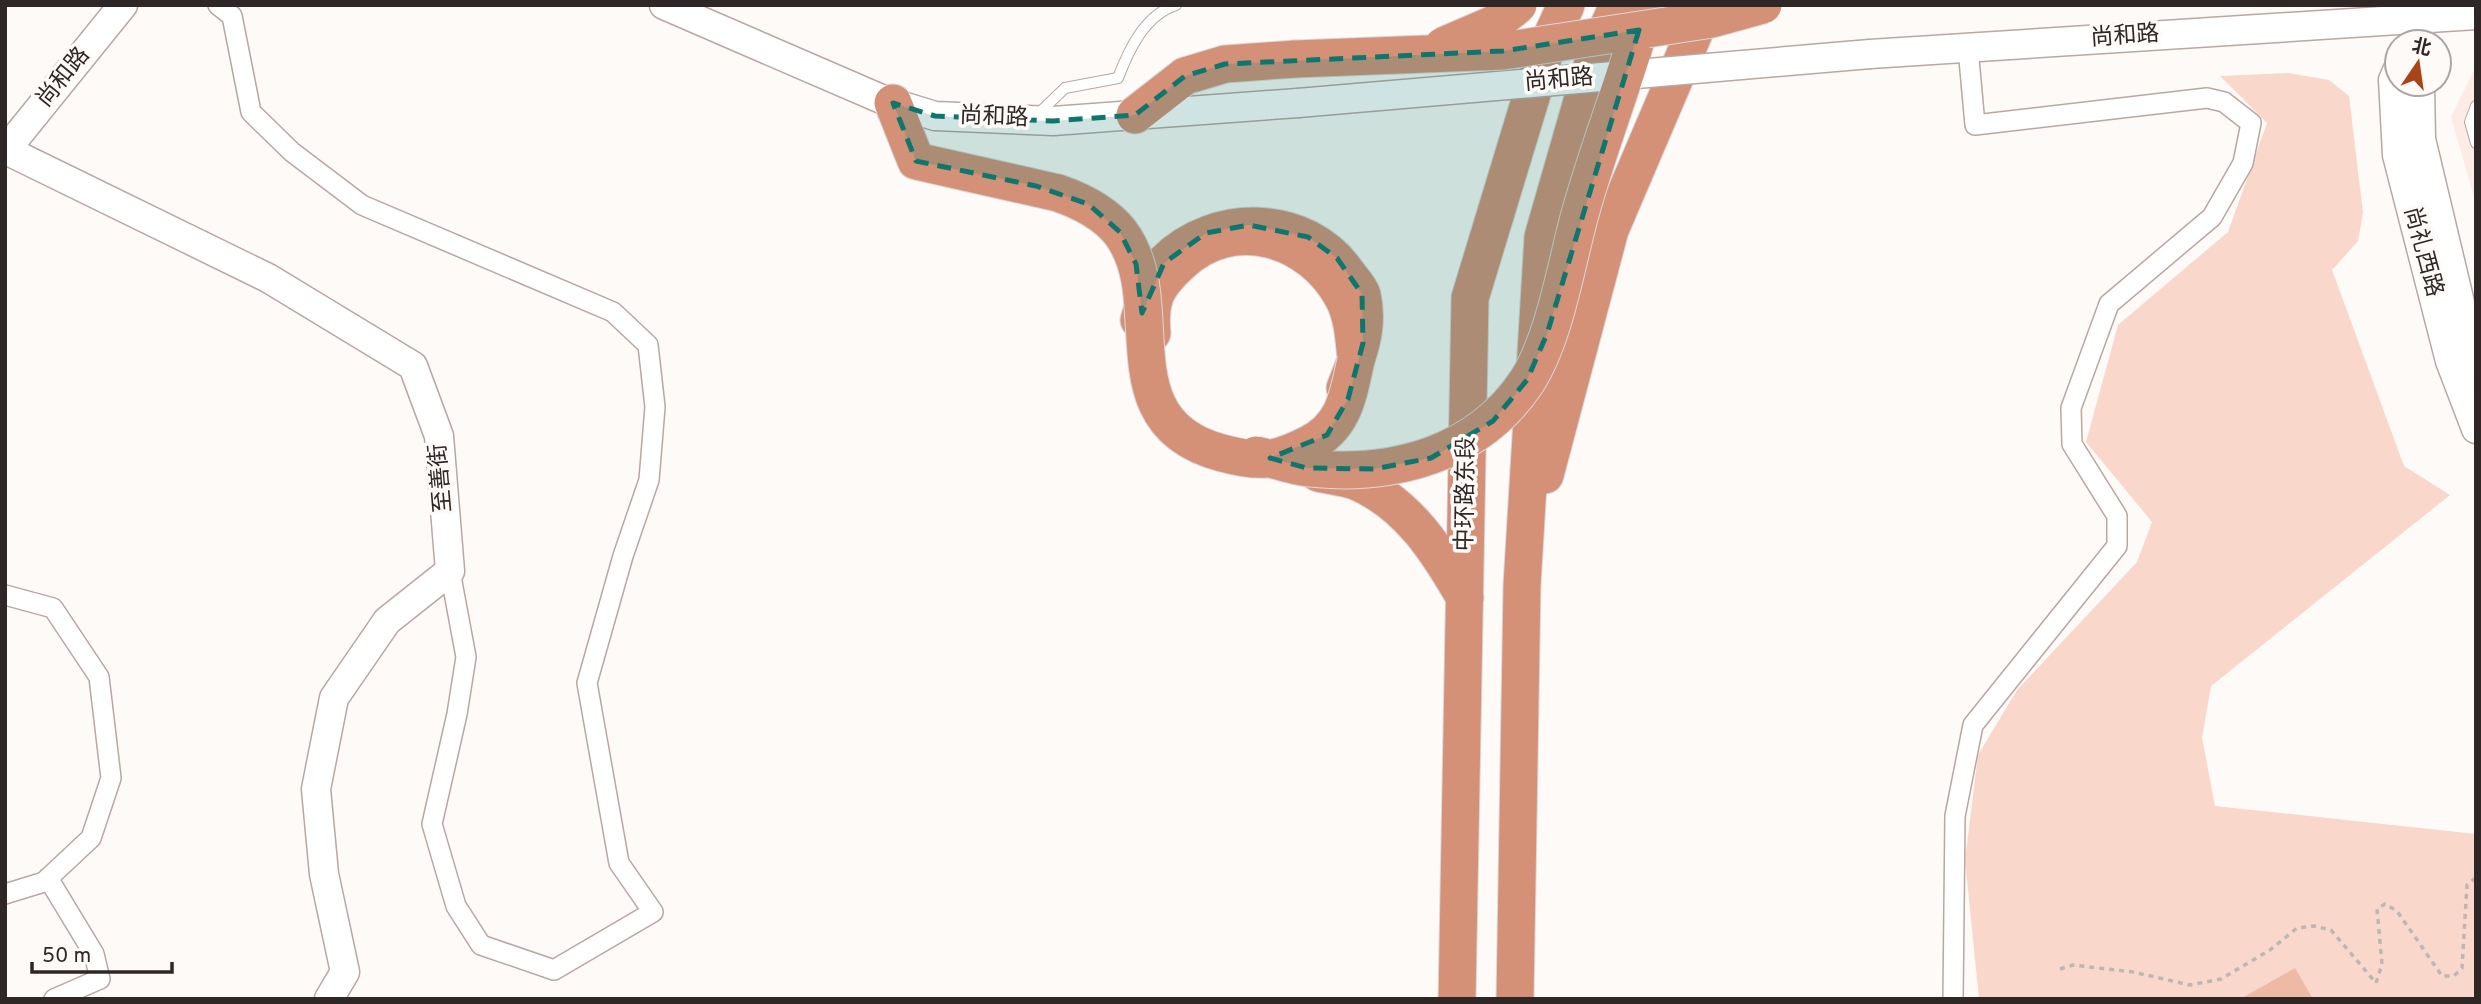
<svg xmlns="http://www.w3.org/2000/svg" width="2481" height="1004" font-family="Overpass,'Noto Sans SC',sans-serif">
  <rect width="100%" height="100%" fill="#fefaf8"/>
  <path fill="#fdece6" d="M2476,66V204L2451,117Z"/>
  <path fill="#fad7cb" d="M2288,73L2329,80L2349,96L2363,213L2358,241L2332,270L2404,466L2450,495L2211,686L2202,738L2215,806L2476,834V998L1979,999L1965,860L1978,755L2017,690L2137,562L2152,522L2086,442L2118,325L2228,232L2267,123L2220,76Z"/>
  <path fill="#eebaa6" d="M2295,968L2313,999H2240Z"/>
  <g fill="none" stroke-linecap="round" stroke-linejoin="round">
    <g stroke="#baa7a0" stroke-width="12">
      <path id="lane" d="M2476,106L2470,122L2476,143
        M1038,114L1065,88L1118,78C1129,49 1145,15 1176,5"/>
    </g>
    <g stroke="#baa7a0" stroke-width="22">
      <path id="street" d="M218,5L232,16L251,112L292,152L362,205L613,312L648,345L655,407L649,480L623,556L587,683L619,863L653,912L554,970L481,945L456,906L432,824L457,714L466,657L450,571
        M5,595L53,608L99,677L111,778L91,838L44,882L5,894
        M48,878L94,954L100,979L54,999
        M1953,999L1955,816L1973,725L2117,546V516L2072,444L2071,408L2109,304L2212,217L2243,163L2251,123L2224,102L2207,98L1975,125L1968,48"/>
    </g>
    <g stroke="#baa7a0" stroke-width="31">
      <path id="secondary" d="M664,5L886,101L935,116L1053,121L1298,103
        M2419,17L2420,42
        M1870,54L2476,15
        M2397,71L2393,80L2397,155L2450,361L2476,429
        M2420,84L2421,139L2476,370
        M6,150L268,278L413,366L439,436L450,571L387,621L334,698L316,789L324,874L345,972L329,999
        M5,151L123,5"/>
    </g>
    <g stroke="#dad8d8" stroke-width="39">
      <path id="highway" d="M1632,53L1647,5
        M893,103L916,161L1058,193
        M1135,115L1185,76L1225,64L1295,59
        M1139,320C1145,301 1149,277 1165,262C1215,212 1306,213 1347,273C1352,280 1360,288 1362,295C1370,328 1357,359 1345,388
        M1152,333C1149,299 1156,286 1181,263C1232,214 1311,237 1343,298C1353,317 1354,339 1356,360
        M1318,473C1330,476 1344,477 1355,481C1408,503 1438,551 1465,598
        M1545,475L1610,230L1706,5
        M1457,999L1470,298L1545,51L1566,5
        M1515,999L1522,585L1543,237L1595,56L1618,5"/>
    </g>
    <path stroke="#bcb7b5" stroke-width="3.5" stroke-dasharray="5 5" stroke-linecap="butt" d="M2060,969L2073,965L2133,972L2190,985L2221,979L2270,950L2297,928L2314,926L2331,930L2376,983L2382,964L2377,909L2385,904L2397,911L2442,976H2454L2462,968L2467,885L2474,879L2476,882"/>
    <use href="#lane" stroke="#fff" stroke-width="10"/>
    <use href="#street" stroke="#fff" stroke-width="19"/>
    <use href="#secondary" stroke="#fff" stroke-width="28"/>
    <use href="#highway" stroke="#d59178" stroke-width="37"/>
    <g stroke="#baa7a0" stroke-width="31" stroke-linecap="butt">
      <path id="secondary-bridge" d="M1298,103L1870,54"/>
    </g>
    <g stroke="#dad8d8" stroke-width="39" stroke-linecap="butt">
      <path id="highway-bridge" d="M1443,46L1494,24L1518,5
        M1295,59L1503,51L1712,19L1763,5
        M1058,193C1081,201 1104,212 1120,232C1173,301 1103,422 1222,453C1259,463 1273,462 1309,444C1344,427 1348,396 1356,360
        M1256,455C1273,459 1291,466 1308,468C1392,477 1478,455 1527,381C1555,337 1566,265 1580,214C1595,160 1615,107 1632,53"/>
    </g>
    <use href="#secondary-bridge" stroke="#fff" stroke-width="28"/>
    <use href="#highway-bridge" stroke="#d59178" stroke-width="37"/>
  </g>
  <path fill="#0f766e" fill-opacity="0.2" stroke="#0f766e" stroke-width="5" stroke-dasharray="14 9" stroke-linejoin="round" d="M1639,30L1547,334L1527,380L1493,421L1431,458L1374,469L1307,468L1270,458L1327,435L1348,399L1363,343L1362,294L1337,258L1308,237L1249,225L1206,233L1164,263L1142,313L1136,264L1120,232L1088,204L1036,186L916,161L893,103L935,116L1053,121L1135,115L1185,76L1225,64L1503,51Z"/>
  <g text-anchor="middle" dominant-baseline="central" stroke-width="7" stroke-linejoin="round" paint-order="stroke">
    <g font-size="23" fill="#2f2725" stroke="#fefaf8">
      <text transform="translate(2125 37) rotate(-4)">尚和路</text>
      <text transform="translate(64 78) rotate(-51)">尚和路</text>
      <text transform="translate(1559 81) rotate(-5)">尚和路</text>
      <text transform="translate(994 118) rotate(2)">尚和路</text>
      <text transform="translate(2422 252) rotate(75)">尚礼西路</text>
      <text transform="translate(442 478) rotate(-95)">至善街</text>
      <text transform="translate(1467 494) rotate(-89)">中环路东段</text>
    </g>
  </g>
  <rect width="2481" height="1004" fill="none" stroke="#2f2725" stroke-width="14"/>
  <g transform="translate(2418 63) rotate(13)"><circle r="33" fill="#fefaf8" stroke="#aba6a4" stroke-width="2"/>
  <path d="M0-5L12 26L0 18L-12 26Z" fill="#a94416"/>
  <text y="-10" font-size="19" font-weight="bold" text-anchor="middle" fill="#2f2725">北</text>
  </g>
  <path d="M32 962v10h140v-10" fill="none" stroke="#2f2725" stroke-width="3.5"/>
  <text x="42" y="962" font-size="21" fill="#2f2725" stroke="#fefaf8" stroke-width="5" paint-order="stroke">50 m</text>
</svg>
